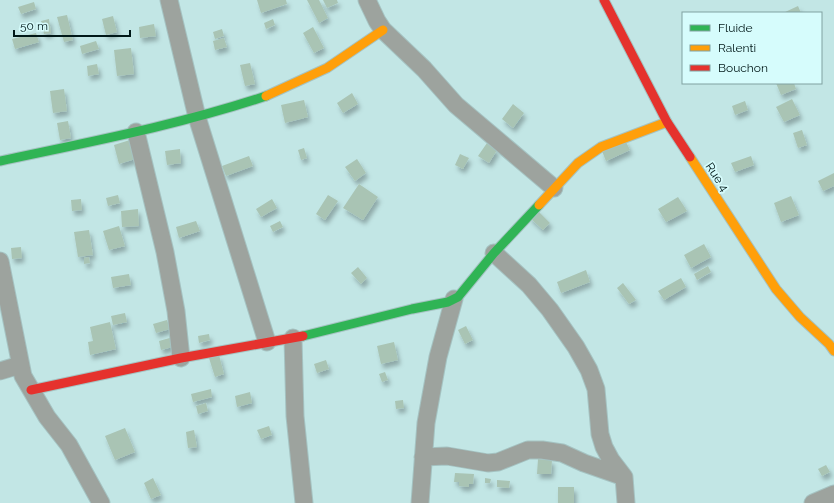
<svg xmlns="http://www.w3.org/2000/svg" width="834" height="503" font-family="Raleway,sans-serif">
  <defs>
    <filter id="shadow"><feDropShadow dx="2.5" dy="4.5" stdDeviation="2" flood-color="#0004"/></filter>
  </defs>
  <rect width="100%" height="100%" fill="#c2e6e5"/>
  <path fill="#a9c4b4" filter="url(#shadow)" d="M257,0H286L287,4L261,13Z
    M307,0H319L328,18L319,23Z
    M323,0H337L338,3L327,8Z
    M34,2L36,9L21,14L18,7Z
    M798,6L801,13H783Z
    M67,15L73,40L64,42L57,17Z
    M113,16L117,32L106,35L102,19Z
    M49,19L51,33L44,34L41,21Z
    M273,19L275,25L266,29L264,23Z
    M154,24L156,36L140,38L139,27Z
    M313,27L324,48L314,53L303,33Z
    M222,29L224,36L215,39L213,32Z
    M36,33L39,42L15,49L12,39Z
    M224,38L227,47L215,50L213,41Z
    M96,41L99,49L82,54L80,46Z
    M131,48L134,74L117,76L114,50Z
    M250,63L255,84L245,86L240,65Z
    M97,64L99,74L88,76L87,66Z
    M776,83H794L796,89L781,95Z
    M64,89L67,111L53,113L50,91Z
    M352,93L358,104L343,113L337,103Z
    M792,99L800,115L784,122L776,107Z
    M304,100L308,117L285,123L281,105Z
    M745,101L748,110L735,115L732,106Z
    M513,104L524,113L513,128L502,119Z
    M68,121L71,138L60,140L57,123Z
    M802,130L807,145L798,148L793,133Z
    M130,140L135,159L119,164L114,145Z
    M625,140L630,150L606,161L602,151Z
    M487,143L497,150L489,163L478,156Z
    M304,148L307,158L301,160L298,150Z
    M180,149L181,163L167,165L165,151Z
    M460,154L469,158L463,169L455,165Z
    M249,156L253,166L226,176L222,166Z
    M751,156L754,165L735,172L731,163Z
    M357,159L366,173L355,181L345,167Z
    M834,173V186L823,191L818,181Z
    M359,184L378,197L363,220L343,208Z
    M118,195L120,203L108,206L106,198Z
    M328,195L338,201L325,220L316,214Z
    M791,196L799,215L781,222L774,203Z
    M678,197L687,211L666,222L658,209Z
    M81,199L82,210L72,211L71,200Z
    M272,199L277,208L261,217L256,209Z
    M138,209L139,226L122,227L121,211Z
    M536,209L550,223L543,230L529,217Z
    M196,221L200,231L179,238L176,227Z
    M280,221L283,227L273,232L270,226Z
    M119,226L125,246L109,250L103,231Z
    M89,230L93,255L78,257L74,232Z
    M704,244L711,257L691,268L684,255Z
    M21,247L22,258L12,259L11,248Z
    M89,257L90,263L84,264V258Z
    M708,266L711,272L697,280L694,274Z
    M358,267L367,278L361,284L351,273Z
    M586,270L590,282L561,293L557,282Z
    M129,274L131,285L113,288L111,277Z
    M681,278L686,287L664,300L658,291Z
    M623,283L636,300L629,304L617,288Z
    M125,313L127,322L113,325L111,316Z
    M167,320L170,329L156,333L153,324Z
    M110,322L116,349L90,355L88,342L93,341L90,327Z
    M466,326L473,340L465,344L458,330Z
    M209,334L210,340L199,343L198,336Z
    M173,337L176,346L161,350L159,341Z
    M394,342L398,360L381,364L377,346Z
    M219,355L224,374L215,377L209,358Z
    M326,360L329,369L317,373L314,364Z
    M385,372L388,380L382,382L379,374Z
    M211,389L212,397L193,402L191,394Z
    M250,392L252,403L237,407L235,396Z
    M403,400L404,408L396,409L395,401Z
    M206,403L208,411L198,414L196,406Z
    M269,426L272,435L261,439L257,430Z
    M125,428L135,452L115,460L105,436Z
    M194,430L197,447L188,448L186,432Z
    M538,459L552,460L551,474H537Z
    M826,465L830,472L822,476L818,469Z
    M455,473L474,474L473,484H469V487L459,486V482H454Z
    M153,478L161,495L151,499L144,483Z
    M485,478L491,479L490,483H485Z
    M497,480L510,481L509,488L497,487Z
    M558,487H574V503H558Z"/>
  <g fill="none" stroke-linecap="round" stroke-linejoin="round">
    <g stroke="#a5c3c2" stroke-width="19">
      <path id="street" d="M169,0L197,117L267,342
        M367,0L377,21L383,30L424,69L456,105L554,188
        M136,132L165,252L176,311L181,358
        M494,253L529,285L550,310L576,347L589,370L596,389L600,434L604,447L611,460L624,477L626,503
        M0,261L23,376L47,417L69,445L101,503
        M293,338L295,416L304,503
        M0,371L20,365
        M423,457L447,456L488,463L498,462L528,450H542L562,453L584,463L624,477
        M420,503L426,423L438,357L454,299
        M813,503L834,494"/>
    </g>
    <g stroke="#a5c3c2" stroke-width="11">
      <path id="fast" d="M0,161C89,142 179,125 266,96
        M303,336L412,309L448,302L458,297L494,253L539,205"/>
    </g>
    <g stroke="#a5c3c2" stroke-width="11">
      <path id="slow" d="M266,96L327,68L383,30
        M690,157L776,289L800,317L829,344L834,351
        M539,205L578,163L601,147L667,122"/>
    </g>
    <g stroke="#a5c3c2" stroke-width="11">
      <path id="jam" d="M604,0L667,122L690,157
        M31,390L181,358L303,336"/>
    </g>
    <use href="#street" stroke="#9da39e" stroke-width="17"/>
    <use href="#fast" stroke="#30b455" stroke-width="9"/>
    <use href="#slow" stroke="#ff9f0a" stroke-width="9"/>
    <use href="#jam" stroke="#e5322d" stroke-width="9"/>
  </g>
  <g text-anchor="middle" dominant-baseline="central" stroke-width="3.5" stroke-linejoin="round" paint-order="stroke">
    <g font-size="12" fill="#001818" stroke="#d6fcfc">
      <text transform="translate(717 177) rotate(57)">Rue 4</text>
    </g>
  </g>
  <rect x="682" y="12" width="140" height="72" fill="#d6fcfc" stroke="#80a1a1"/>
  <rect x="690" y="25" width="20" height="6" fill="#30b455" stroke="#80a1a1"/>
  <text x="718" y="32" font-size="12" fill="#001818">Fluide</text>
  <rect x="690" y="45" width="20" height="6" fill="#ff9f0a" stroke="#80a1a1"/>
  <text x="718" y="52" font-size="12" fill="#001818">Ralenti</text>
  <rect x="690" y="65" width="20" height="6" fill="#e5322d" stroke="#80a1a1"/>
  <text x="718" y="72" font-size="12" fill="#001818">Bouchon</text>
  <path d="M14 30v6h116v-6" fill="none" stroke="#001818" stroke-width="2"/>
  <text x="20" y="30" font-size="12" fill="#001818" stroke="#d6fcfc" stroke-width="3" paint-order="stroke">50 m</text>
</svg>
